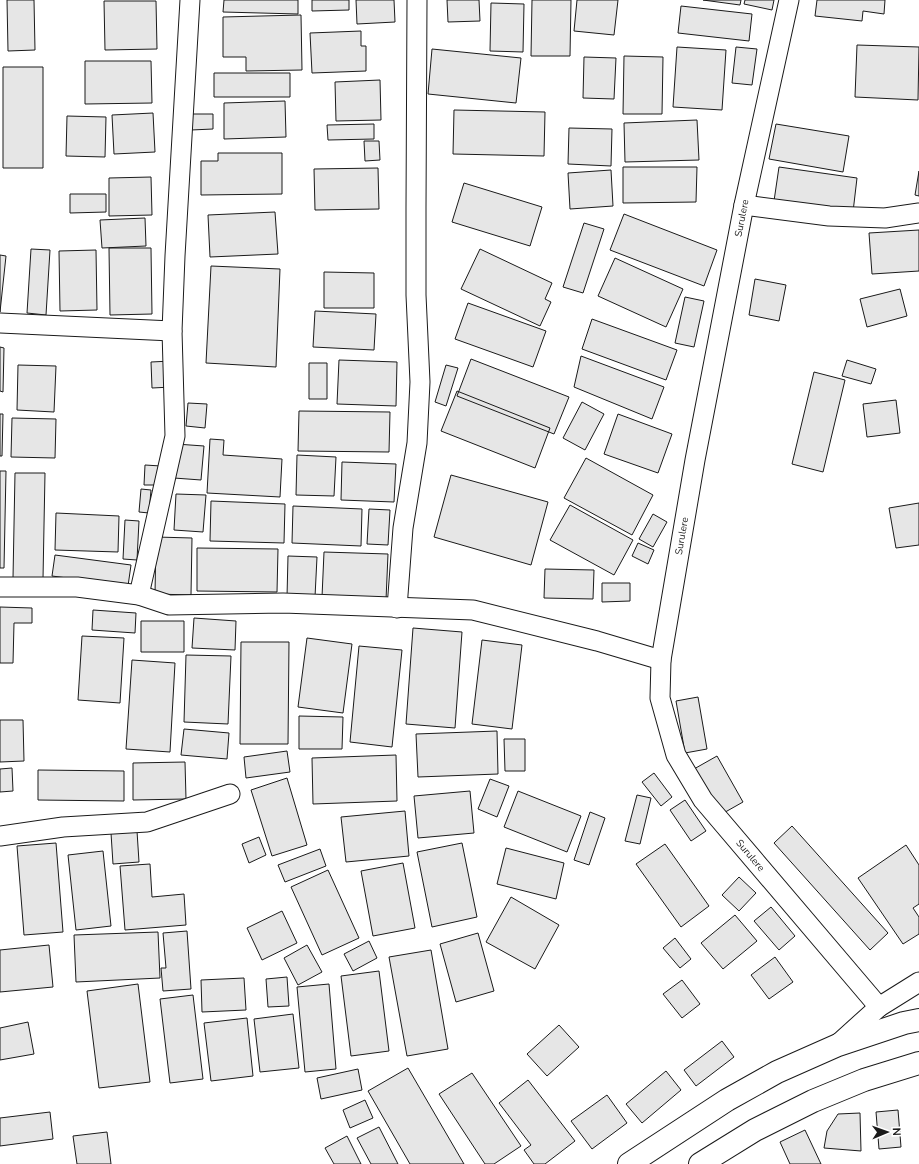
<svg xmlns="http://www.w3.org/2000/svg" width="919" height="1164" font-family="'Nunito Sans',sans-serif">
  <rect width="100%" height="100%" fill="#fff"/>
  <path fill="#e6e6e6" stroke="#1a1a1a" d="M7,0H34L35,50L8,51Z
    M224,0H298V14L223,12Z
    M312,0H349V10L312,11Z
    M356,0H394L395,22L357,24Z
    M447,0H479L480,21L448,22Z
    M532,0H571L570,56H531Z
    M577,0H618L614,35L574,31Z
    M703,0H741L740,5Z
    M745,0H774L772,10L744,4Z
    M817,0H885L884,14L863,11L862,21L815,16Z
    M104,1H156L157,49L105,50Z
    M491,3L524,4L523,52L490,51Z
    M681,6L752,14L749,41L678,33Z
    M301,15L302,70L246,71V57H223V17Z
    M361,31V46H366V71L312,73L310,33Z
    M857,45L919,47L918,100L855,97Z
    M677,47L726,50L722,110L673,107Z
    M736,47L757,49L752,85L732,83Z
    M432,49L521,58L516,103L428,94Z
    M624,56L663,57L662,114H623Z
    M584,57L616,58L614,99L583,98Z
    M85,61H151L152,103L85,104Z
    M3,67H43V168H3Z
    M214,73H290V97H214Z
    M380,80L381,120L336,121L335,82Z
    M285,101L286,137L224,139V103Z
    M454,110L545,112L544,156L453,154Z
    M153,113L155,152L114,154L112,115Z
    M191,114H213V129L191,130Z
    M67,116L106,117L105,157L66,156Z
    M697,120L699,160L625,162L624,123Z
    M374,124V139L328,140L327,125Z
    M776,124L849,136L843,172L769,159Z
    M569,128L612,129L611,166L568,164Z
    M364,141H379L380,160L365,161Z
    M218,153H282V194L201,195V161H218Z
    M623,167H697L696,202L623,203Z
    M779,167L857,178L853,212L774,201Z
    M378,168L379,209L315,210L314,169Z
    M611,170L613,206L570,209L568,173Z
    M919,171V196L915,195Z
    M151,177L152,215L109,216V178Z
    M464,183L542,207L530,246L452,222Z
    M70,194H106V212L70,213Z
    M275,212L278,254L210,257L208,215Z
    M624,214L717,250L704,286L610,250Z
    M145,218L146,246L102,248L100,220Z
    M584,223L604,229L583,293L563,287Z
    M919,230V271L872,274L869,233Z
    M109,248H151L152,314L110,315Z
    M31,249L50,250L46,315L27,313Z
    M480,249L552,283L545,299L551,302L540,326L461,289Z
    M96,250L97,310L60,311L59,251Z
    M0,255L6,256L0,312Z
    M615,258L683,289L666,327L598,296Z
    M211,266L280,269L276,367L206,363Z
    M324,272L374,273V308H324Z
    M755,279L786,285L779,321L749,315Z
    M900,289L907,316L867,327L860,299Z
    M685,297L704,301L694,347L675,343Z
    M468,303L546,331L533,367L455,339Z
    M315,311L376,314L374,350L313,347Z
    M592,319L677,350L666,380L582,349Z
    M0,347L4,348L3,392L0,391Z
    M581,356L664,387L652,419L574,387Z
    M471,359L569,397L554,434L457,396Z
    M339,360L397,362L396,406L337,404Z
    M847,360L876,369L871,384L842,376Z
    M171,361L172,387L152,388L151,362Z
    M309,363H327V399H309Z
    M18,365L56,366L54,412L17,410Z
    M446,365L458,368L446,406L435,402Z
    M814,372L845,380L823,472L792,464Z
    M457,391L550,428L535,468L441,431Z
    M896,400L900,433L867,437L863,404Z
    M582,402L604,414L585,450L563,438Z
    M188,403L207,404L205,428L186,426Z
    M299,411L390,412L389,452L298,451Z
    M0,414H3L2,456H0Z
    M618,414L672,434L658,473L604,454Z
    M12,418L56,419L55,458L11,457Z
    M210,439L224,440L223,455L282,459L280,497L207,493Z
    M176,444L204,446L201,480L174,478Z
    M297,455L336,457L334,496L296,495Z
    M586,458L653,495L632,535L564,498Z
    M342,462L396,464L394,502L341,500Z
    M145,465L161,466L160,485H144Z
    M0,471H6L4,568H0Z
    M15,473H45L43,579L13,578Z
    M451,475L548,502L531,565L434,537Z
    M141,489L151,490L149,513L139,512Z
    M176,494L206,495L203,532L174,530Z
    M211,501L285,504L284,543L210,541Z
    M919,503V545L896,548L889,508Z
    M570,505L633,540L614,575L550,540Z
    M293,506L362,509L361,546L292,543Z
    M369,509L390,510L388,545L367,544Z
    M56,513L119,516L118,552L55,550Z
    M653,514L667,522L653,547L639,539Z
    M125,520L139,521L137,560L123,559Z
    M156,537L192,538L191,595L155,594Z
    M638,543L654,550L648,564L632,556Z
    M197,548L278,549L277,592L197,591Z
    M324,552L388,554L386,600L322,597Z
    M55,555L131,565L128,586L52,576Z
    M288,556L317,557L315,597H287Z
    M545,569L594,570L593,599L544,598Z
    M602,583H630V601L602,602Z
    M0,607L32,608V623H14L13,663H0Z
    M93,610L136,613L135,633L92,630Z
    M194,618L236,621L235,650L192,648Z
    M141,621H184V652H141Z
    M413,628L462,632L455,728L406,724Z
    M82,636L124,638L120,703L78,700Z
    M307,638L352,644L343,713L298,707Z
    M482,640L522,645L512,729L472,724Z
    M241,642H289L288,744H240Z
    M359,646L402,650L392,747L350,742Z
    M186,655L231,656L228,724L184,722Z
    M132,660L175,663L170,752L126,749Z
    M698,697L707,749L685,753L676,701Z
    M299,716L343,717L342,749H299Z
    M0,720H23L24,761L0,762Z
    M184,729L229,733L227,759L181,755Z
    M497,731L498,774L418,777L416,734Z
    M504,739H525V771H505Z
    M287,751L290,772L246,778L244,757Z
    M396,755L397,801L313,804L312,758Z
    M717,756L743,802L720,815L694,769Z
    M185,762L186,799L133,800V763Z
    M12,768L13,791L0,792V769Z
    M38,770L124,771V801L38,800Z
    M654,773L672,797L661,806L642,782Z
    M287,778L307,845L272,856L251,790Z
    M490,779L509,786L497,817L478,809Z
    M470,791L474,833L418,838L414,796Z
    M518,791L581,816L567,852L504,827Z
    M637,795L651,798L640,844L625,841Z
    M685,800L706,831L691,841L670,810Z
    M405,811L409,856L346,862L341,817Z
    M590,812L605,818L589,865L574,860Z
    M792,826L888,933L870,950L774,843Z
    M137,831L139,862L113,864L111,833Z
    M259,837L266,855L249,863L242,844Z
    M56,843L63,932L24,935L17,846Z
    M462,843L477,917L432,927L417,852Z
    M665,844L709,906L681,927L636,864Z
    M906,845L919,865V904L913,908L919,917V934L903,944L858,878Z
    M506,848L564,863L556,899L497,884Z
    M320,849L326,866L285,882L278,865Z
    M103,851L111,926L76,930L68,855Z
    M403,863L415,928L373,936L361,871Z
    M150,864L152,897L184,894L186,925L125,930L120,866Z
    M328,870L359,938L322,955L291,887Z
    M739,877L756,893L739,911L722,895Z
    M511,897L559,925L535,969L486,942Z
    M771,907L795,936L779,950L754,921Z
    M282,911L297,943L262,960L247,928Z
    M735,915L757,941L723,969L701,943Z
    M187,931L191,989L163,991L161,968H166L163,933Z
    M158,932L160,978L76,982L74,935Z
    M478,933L494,991L456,1002L440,944Z
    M675,938L691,959L680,968L663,948Z
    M369,941L377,958L353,971L344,954Z
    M49,945L53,987L0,992V950Z
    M307,945L322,972L298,985L284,958Z
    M431,950L448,1049L407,1056L389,957Z
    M775,957L793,982L769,999L751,975Z
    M379,971L389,1051L351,1056L341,976Z
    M287,977L289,1006L268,1007L266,979Z
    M244,978L246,1010L202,1012L201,980Z
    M682,980L700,1004L682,1018L663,994Z
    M138,984L150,1082L99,1088L87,991Z
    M329,984L336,1069L305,1072L297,987Z
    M193,995L203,1079L170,1083L160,999Z
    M293,1014L299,1068L260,1072L254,1019Z
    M247,1018L253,1076L211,1081L204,1023Z
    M28,1022L34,1054L0,1060V1028Z
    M559,1025L579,1047L547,1076L527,1054Z
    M722,1041L734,1057L696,1086L684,1070Z
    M408,1068L464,1164H410L368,1091Z
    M358,1069L362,1090L321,1099L317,1078Z
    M666,1071L681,1090L642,1123L626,1104Z
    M472,1073L521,1146L494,1164H485L439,1094Z
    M528,1080L575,1141L545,1164H534L524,1150L531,1145L499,1103Z
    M607,1095L627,1123L592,1149L571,1121Z
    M365,1100L373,1118L350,1128L343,1110Z
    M898,1110L901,1147L879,1149L876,1112Z
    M50,1112L53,1139L0,1146V1118Z
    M860,1113L861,1151L824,1148L827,1131L838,1114Z
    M379,1127L398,1164H371L357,1138Z
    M805,1130L821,1164H790L780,1142Z
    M107,1132L111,1164H77L73,1136Z
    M347,1136L361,1164H334L325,1148Z"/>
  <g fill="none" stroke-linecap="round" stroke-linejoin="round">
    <g stroke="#1a1a1a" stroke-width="21">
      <g id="street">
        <path id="s1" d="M789,0L744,205L695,460L661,660L660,698L676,755L703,800L879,1007"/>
        <path d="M744,205L829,216L885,218L919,213"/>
        <path d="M0,323L172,331"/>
        <path d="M0,587H77L139,595L169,605L283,603L473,610L597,641L661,660"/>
        <path d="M139,595L175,436L172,331L175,256L190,0"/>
        <path d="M397,608L403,528L417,443L420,382L416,295V208L417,0"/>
        <path d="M0,836L63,827L147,822L230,794"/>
        <path d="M838,1044L879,1007L919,982"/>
      </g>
    </g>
    <g stroke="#1a1a1a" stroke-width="24">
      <path id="highway" d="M629,1164L727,1100L777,1072L838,1045L904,1023L919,1020
        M700,1164L755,1130L813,1101L864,1080L919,1063"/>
    </g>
    <use href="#street" stroke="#fff" stroke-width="19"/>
    <use href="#highway" stroke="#fff" stroke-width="22"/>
  </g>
  <g text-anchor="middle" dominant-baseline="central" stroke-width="3" stroke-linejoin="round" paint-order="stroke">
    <g font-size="10" fill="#1a1a1a" stroke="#fff">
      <text transform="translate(742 218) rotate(-79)">Surulere</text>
      <text transform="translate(682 536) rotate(-80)">Surulere</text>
      <text stroke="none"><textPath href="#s1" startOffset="895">Surulere</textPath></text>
    </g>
  </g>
  <g transform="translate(887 1132) rotate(88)" stroke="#ffffff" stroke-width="3" paint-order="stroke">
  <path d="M0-3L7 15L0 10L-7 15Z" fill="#1a1a1a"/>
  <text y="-6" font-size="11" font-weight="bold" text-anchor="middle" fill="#1a1a1a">N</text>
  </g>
</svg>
